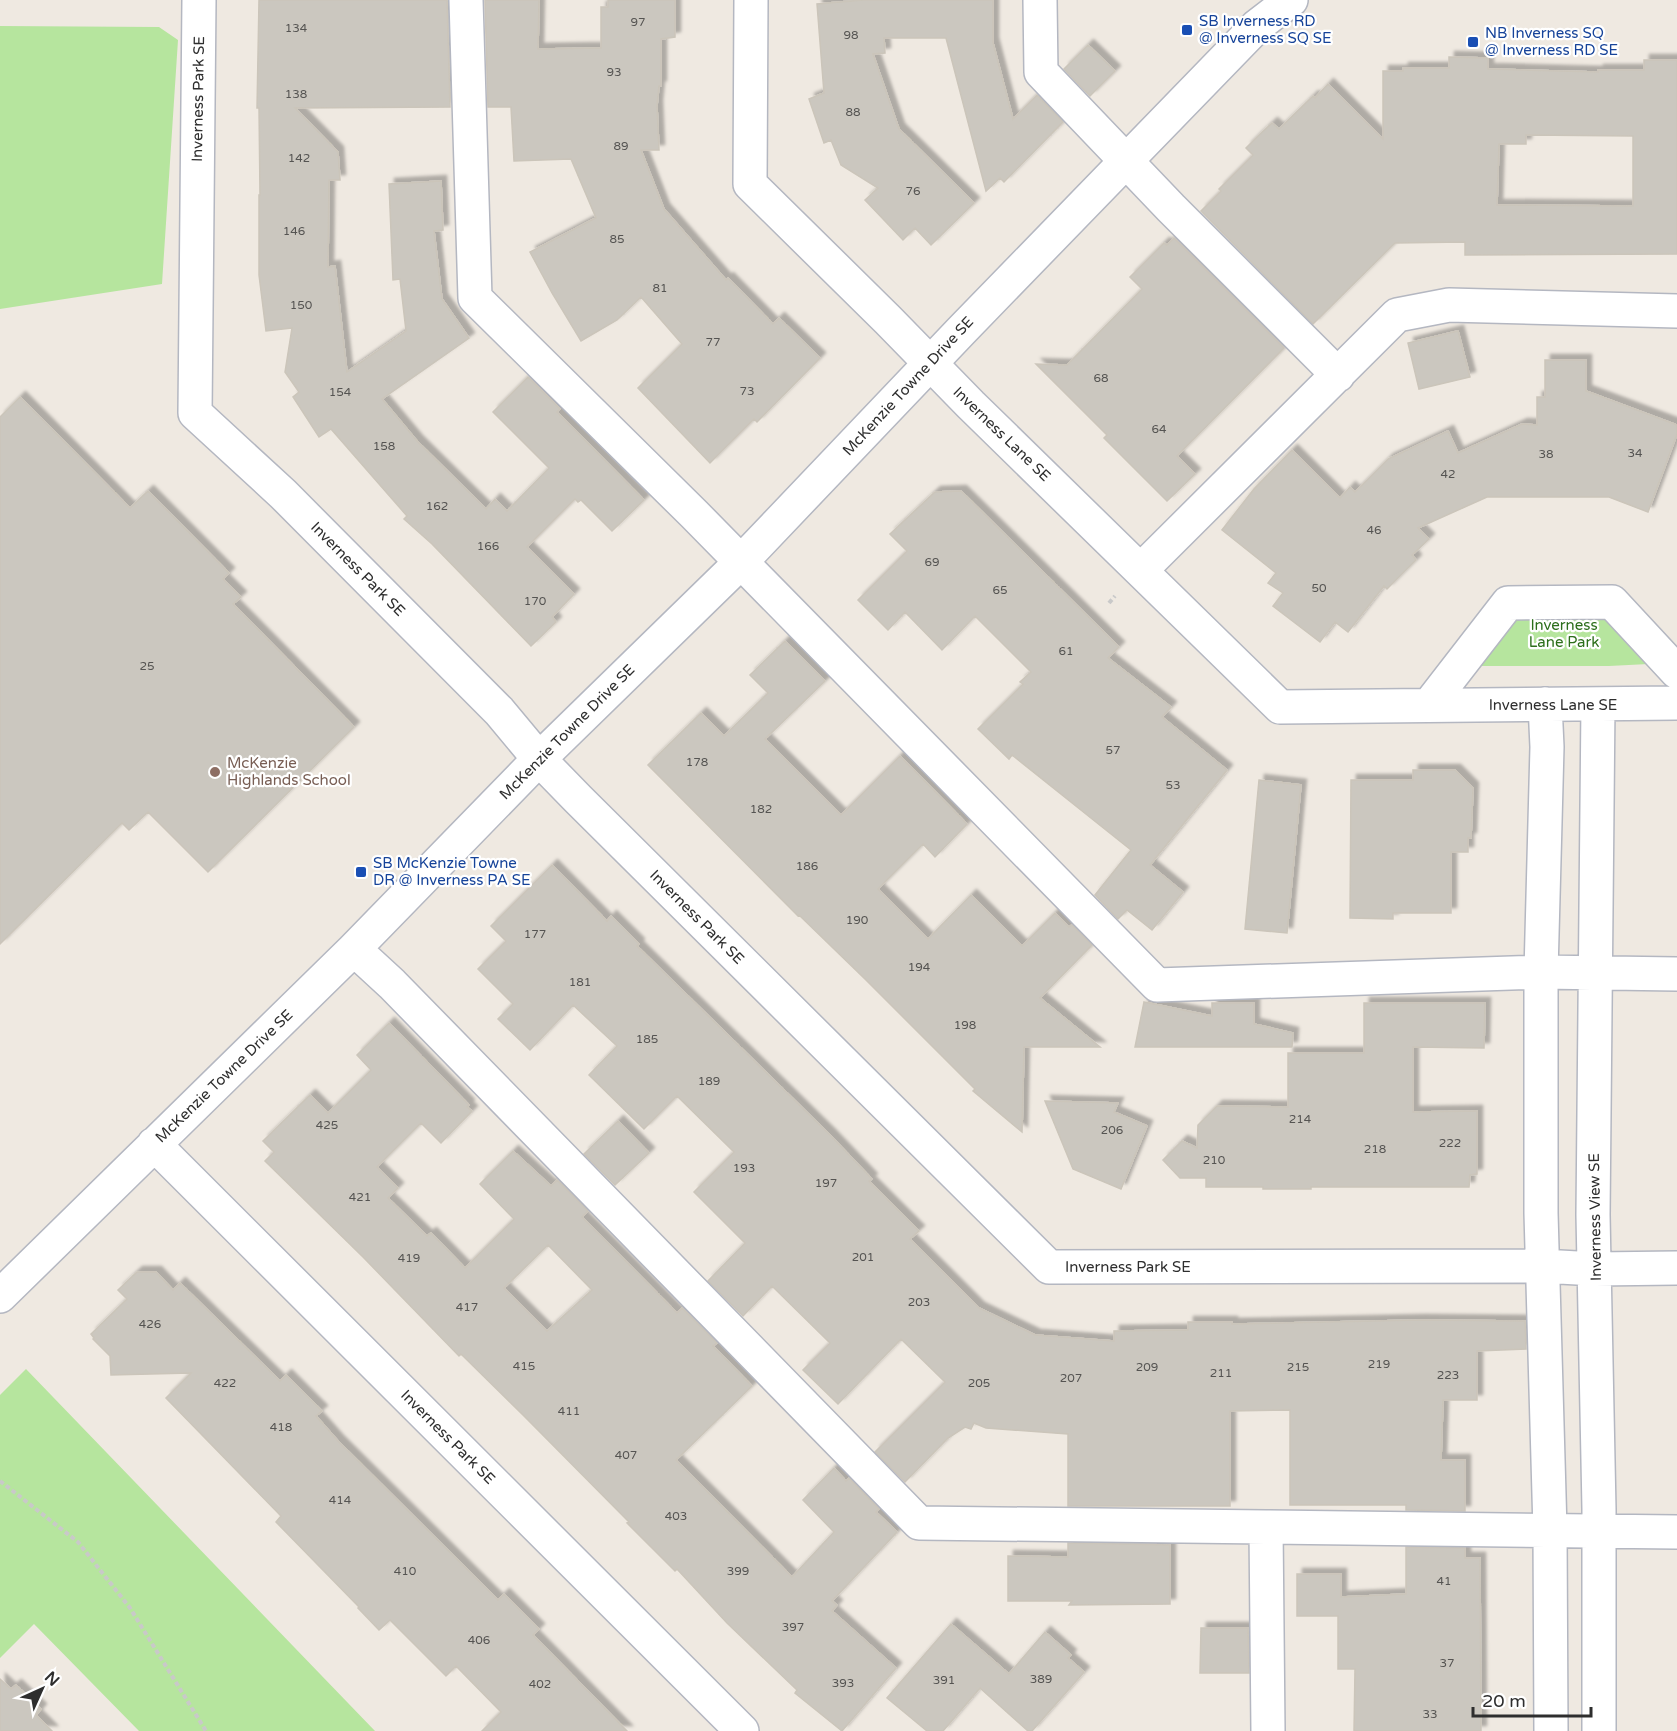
<svg xmlns="http://www.w3.org/2000/svg" width="1677" height="1731" font-family="'Varela Round',sans-serif">
  <defs>
    <filter id="shadow"><feDropShadow dx="5.5" dy="-5.5" stdDeviation="1.5" flood-color="#0004"/></filter>
  </defs>
  <rect width="100%" height="100%" fill="#efe9e1"/>
  <path fill="#b6e59e" d="M0,26L159,27L178,40L162,284L0,309Z
    M1612,602L1668,663L1609,666H1460L1508,603Z
    M26,1369L375,1731H139L34,1624L0,1658V1395Z"/>
  <path fill="#cbc7bf" stroke="#cbc5ba" stroke-width="1.5" fill-rule="evenodd" filter="url(#shadow)" d="M259,0H447L450,107L295,108L338,152L340,180H329L328,267L335,266L347,372L406,331L400,279L393,280L389,184L441,181L443,230L434,231L442,299L469,338L382,399L417,441L486,509L495,499L507,511L549,468L493,412L528,377L560,409L557,412L644,500L612,531L581,500L578,502L575,499L527,547L574,594L552,617L556,622L531,646L432,544L404,519L407,516L331,429L319,437L293,397L299,392L285,372L292,328L266,331L259,275V195H260L259,108H257Z
    M485,0H539L538,49L601,48V7H608V0H675V37L661,39V86H659L657,106L659,150H641L664,209L726,280L728,278L773,324L779,318L820,358L757,422L754,419L710,463L638,388L682,344L641,297L617,320L581,341L552,293L530,252L596,218L571,159L514,161L511,107H488Z
    M863,0H993V43L1013,119L1037,95L1063,122L1004,182L1000,178L986,191L946,38H884L885,53L873,54L899,129L974,203L931,245L915,228L903,240L865,200L878,188L841,165L831,140L824,143L809,99L824,93L817,4Z
    M1088,45L1115,71L1090,96L1064,69Z
    M1449,57L1488,58V69L1598,72V70H1644V60H1677V254L1465,255V242L1395,243L1313,324L1201,211L1221,191L1219,189L1253,155L1246,148L1258,136L1272,123L1279,129L1313,96L1315,98L1328,84L1383,139V71H1403V68H1449ZM1526,135L1633,136V206L1497,205L1499,144H1526Z
    M1174,238L1284,348L1177,456L1195,474L1167,501L1104,438L1107,435L1036,364L1067,365L1142,289L1130,277L1164,243L1167,245Z
    M1458,331L1470,377L1419,389L1408,343Z
    M1545,360H1586V391L1677,425V434L1648,512L1609,497H1487L1418,528L1429,539L1412,555L1416,560L1387,589L1384,586L1348,632L1335,622L1320,642L1273,606L1283,593L1268,583L1276,573L1222,530L1254,489L1292,450L1340,498L1350,487L1355,492L1388,459L1448,431L1458,453L1522,424L1537,425V397H1545Z
    M20,397L130,508L148,491L229,573L223,579L241,597L233,604L354,727L208,872L148,812L129,830L122,823L0,944V417Z
    M961,491L1119,647L1108,658L1171,707L1162,717L1227,770L1150,865L1183,892L1152,930L1127,910L1118,919L1095,895L1131,850L1012,755L1009,759L978,729L1023,684L1020,682L1031,672L975,616L942,650L905,612L888,630L858,600L907,551L890,534L935,492Z
    M785,641L825,681L765,739L841,815L900,756L967,824L935,857L923,844L878,889L928,939L971,895L1022,946L1055,913L1069,927L1072,925L1092,945L1040,998L1100,1047H1024L1022,1132L973,1091L975,1089L866,980L799,915L798,916L648,765L701,713L724,736L768,693L750,675Z
    M1413,770H1455L1473,788L1471,838H1468V852H1451V913H1393V919L1350,918L1351,780H1413Z
    M1259,780L1301,785L1287,933L1245,929Z
    M552,865L607,921L611,916L639,944L637,946L830,1135L872,1179L869,1181L919,1231L910,1239L979,1308L1035,1335L1114,1341V1331L1188,1330V1322H1232V1324L1420,1320L1525,1321L1526,1349L1477,1351V1400H1443L1441,1460H1465V1511L1406,1510V1505H1290V1410L1230,1411V1506H1068V1434L986,1428L974,1423L971,1429L965,1427L948,1438L905,1482L875,1452L945,1382L901,1339L838,1404L803,1370L830,1343L772,1286L743,1316L708,1281L745,1243L694,1192L734,1152L677,1096L644,1129L589,1075L617,1046L573,1005L530,1050L498,1019L513,1004L478,969L506,941L491,926Z
    M1144,1002L1212,1016V1003H1254V1024L1293,1033L1292,1047H1135Z
    M1364,1003H1485L1484,1048L1413,1047V1112L1477,1111V1174L1470,1175L1469,1187H1311V1189H1263V1187H1206V1178H1180L1163,1160L1182,1141L1197,1148L1198,1125L1217,1106L1288,1107V1053H1364Z
    M389,1023L469,1105L467,1107L472,1111L441,1143L421,1123L377,1167L398,1188L388,1198L427,1236L431,1233L465,1268L514,1219L480,1184L513,1151L551,1186L557,1180L588,1211L582,1217L677,1313L682,1308L717,1343L713,1346L752,1386L676,1460L792,1577L834,1532L803,1500L834,1468L846,1481L849,1478L879,1509L876,1512L897,1532L832,1601L837,1605L832,1611L896,1668L842,1731L795,1693L797,1690L727,1623L677,1569L675,1571L627,1523L629,1522L523,1415L461,1354L459,1356L363,1257L265,1161L274,1152L263,1141L310,1095L328,1113L371,1070L357,1055ZM548,1245L592,1290L547,1331L504,1288Z
    M1045,1101L1118,1103L1114,1112L1147,1126L1121,1189L1073,1169Z
    M618,1121L649,1153L615,1185L584,1154Z
    M137,1272H156L173,1290L180,1283L280,1381L286,1375L322,1411L316,1416L338,1441L498,1600L504,1594L539,1629L533,1635L627,1731H482L501,1712L456,1666L446,1676L390,1620L379,1630L358,1608L359,1607L276,1522L281,1516L166,1398L191,1373L111,1375L110,1356L93,1339L94,1338L91,1334L127,1299L118,1290Z
    M1068,1543L1170,1545V1604L1069,1605L1072,1601H1008V1556L1068,1557Z
    M1406,1547L1465,1548V1558H1480L1481,1731H1354L1355,1669H1338V1616H1297V1574H1341V1597L1406,1594Z
    M951,1624L1009,1674L1045,1632L1071,1655L1068,1658L1084,1672L1032,1731H1028L980,1688L943,1731H927L887,1698Z
    M1201,1628H1248L1249,1673H1200Z
    M0,1679L11,1689L16,1685L41,1709L36,1715L52,1731H0Z"/>
  <g fill="none" stroke-linecap="round" stroke-linejoin="round">
    <g stroke="#b4b7c1" stroke-width="36">
      <path id="minor" d="M199,0L195,413L283,494L499,711L539,759L578,799L1049,1267L1542,1266L1595,1269L1677,1268
        M466,0L475,298L694,514L1157,985L1541,972L1677,974
        M751,0L750,184L888,320L971,405L1280,707L1677,703
        M1040,0L1041,72L1171,208L1338,375
        M1141,570L1397,315L1449,305L1677,311
        M1545,704L1547,747L1541,972V1213L1550,1530L1551,1731
        M1598,704L1593,1215L1599,1509V1731
        M1429,705L1508,603L1612,602L1677,672
        M354,949L392,984L919,1523L1266,1527L1268,1731
        M154,1144L742,1731
        M0,1296L354,949L539,759L741,562L961,331L1257,26L1291,0
        M1266,1527L1677,1532"/>
    </g>
    <path stroke="#c9c9c9" stroke-width="4" stroke-dasharray="4.5 3" stroke-linecap="butt" d="M1109,603L1115,596
      M0,1481L78,1542L130,1608L206,1731"/>
    <use href="#minor" stroke="#fff" stroke-width="33"/>
  </g>
  <g fill="#1a4fb4" stroke="#fff" stroke-width="2">
    <rect x="1181" y="24" width="12" height="12" rx="3"/>
    <rect x="1467" y="36" width="12" height="12" rx="3"/>
    <rect x="355" y="866" width="12" height="12" rx="3"/>
  </g>
  <circle fill="#8d6e63" stroke="#fff" stroke-width="2" cx="215" cy="772" r="6"/>
  <g text-anchor="middle" dominant-baseline="central" stroke-width="4.5" stroke-linejoin="round" paint-order="stroke">
    <g font-size="12" fill="#555452">
      <text x="638" y="22">97</text>
      <text x="296" y="28">134</text>
      <text x="851" y="35">98</text>
      <text x="614" y="72">93</text>
      <text x="296" y="94">138</text>
      <text x="853" y="112">88</text>
      <text x="621" y="146">89</text>
      <text x="299" y="158">142</text>
      <text x="913" y="191">76</text>
      <text x="294" y="231">146</text>
      <text x="617" y="239">85</text>
      <text x="660" y="288">81</text>
      <text x="301" y="305">150</text>
      <text x="713" y="342">77</text>
      <text x="1101" y="378">68</text>
      <text x="747" y="391">73</text>
      <text x="340" y="392">154</text>
      <text x="1159" y="429">64</text>
      <text x="384" y="446">158</text>
      <text x="1635" y="453">34</text>
      <text x="1546" y="454">38</text>
      <text x="1448" y="474">42</text>
      <text x="437" y="506">162</text>
      <text x="1374" y="530">46</text>
      <text x="488" y="546">166</text>
      <text x="932" y="562">69</text>
      <text x="1319" y="588">50</text>
      <text x="1000" y="590">65</text>
      <text x="535" y="601">170</text>
      <text x="1066" y="651">61</text>
      <text x="147" y="666">25</text>
      <text x="1113" y="750">57</text>
      <text x="697" y="762">178</text>
      <text x="1173" y="785">53</text>
      <text x="761" y="809">182</text>
      <text x="807" y="866">186</text>
      <text x="857" y="920">190</text>
      <text x="535" y="934">177</text>
      <text x="919" y="967">194</text>
      <text x="580" y="982">181</text>
      <text x="965" y="1025">198</text>
      <text x="647" y="1039">185</text>
      <text x="709" y="1081">189</text>
      <text x="1300" y="1119">214</text>
      <text x="327" y="1125">425</text>
      <text x="1112" y="1130">206</text>
      <text x="1450" y="1143">222</text>
      <text x="1375" y="1149">218</text>
      <text x="1214" y="1160">210</text>
      <text x="744" y="1168">193</text>
      <text x="826" y="1183">197</text>
      <text x="360" y="1197">421</text>
      <text x="863" y="1257">201</text>
      <text x="409" y="1258">419</text>
      <text x="919" y="1302">203</text>
      <text x="467" y="1307">417</text>
      <text x="150" y="1324">426</text>
      <text x="1379" y="1364">219</text>
      <text x="524" y="1366">415</text>
      <text x="1147" y="1367">209</text>
      <text x="1298" y="1367">215</text>
      <text x="1221" y="1373">211</text>
      <text x="1448" y="1375">223</text>
      <text x="1071" y="1378">207</text>
      <text x="225" y="1383">422</text>
      <text x="979" y="1383">205</text>
      <text x="569" y="1411">411</text>
      <text x="281" y="1427">418</text>
      <text x="626" y="1455">407</text>
      <text x="340" y="1500">414</text>
      <text x="676" y="1516">403</text>
      <text x="405" y="1571">410</text>
      <text x="738" y="1571">399</text>
      <text x="1444" y="1581">41</text>
      <text x="793" y="1627">397</text>
      <text x="479" y="1640">406</text>
      <text x="1447" y="1663">37</text>
      <text x="1041" y="1679">389</text>
      <text x="944" y="1680">391</text>
      <text x="843" y="1683">393</text>
      <text x="540" y="1684">402</text>
      <text x="1430" y="1714">33</text>
    </g>
    <g font-size="15" fill="#164399" stroke="#fff" text-anchor="start">
      <text x="1199" y="21">SB Inverness RD<tspan x="1199" dy="17">@ Inverness SQ SE</tspan></text>
      <text x="1485" y="33">NB Inverness SQ<tspan x="1485" dy="17">@ Inverness RD SE</tspan></text>
      <text x="373" y="863">SB McKenzie Towne<tspan x="373" dy="17">DR @ Inverness PA SE</tspan></text>
    </g>
    <g font-size="15" fill="#2e2e2e" stroke="#fff">
      <text transform="translate(198 99) rotate(-89)">Inverness Park SE</text>
      <text transform="translate(908 386) rotate(-47)">McKenzie Towne Drive SE</text>
      <text transform="translate(1002 434) rotate(44)">Inverness Lane SE</text>
      <text transform="translate(358 569) rotate(45)">Inverness Park SE</text>
      <text x="1553" y="705">Inverness Lane SE</text>
      <text transform="translate(567 732) rotate(-45)">McKenzie Towne Drive SE</text>
      <text transform="translate(697 917) rotate(45)">Inverness Park SE</text>
      <text transform="translate(224 1076) rotate(-44)">McKenzie Towne Drive SE</text>
      <text transform="translate(1595 1217) rotate(-91)">Inverness View SE</text>
      <text x="1128" y="1267">Inverness Park SE</text>
      <text transform="translate(448 1437) rotate(45)">Inverness Park SE</text>
    </g>
    <g font-size="15" fill="#2c6e1b" stroke="#fff">
      <text x="1564" y="625">Inverness<tspan x="1564" dy="17">Lane Park</tspan></text>
    </g>
    <g font-size="15" fill="#785e54" stroke="#fff" text-anchor="start">
      <text x="227" y="763">McKenzie<tspan x="227" dy="17">Highlands School</tspan></text>
    </g>
  </g>
  <g transform="translate(42 1689) rotate(45)" stroke="#ffffff" stroke-width="4.5" paint-order="stroke">
  <path d="M0-4.5L10 22L0 15L-10 22Z" fill="#2e2e2e"/>
  <text y="-9" font-size="16" font-weight="bold" text-anchor="middle" fill="#2e2e2e">N</text>
  </g>
  <path d="M1473 1707v9h118v-9" fill="none" stroke="#2e2e2e" stroke-width="3"/>
  <text x="1482" y="1707" font-size="18" fill="#2e2e2e" stroke="#ffffff" stroke-width="4.5" paint-order="stroke">20 m</text>
</svg>
